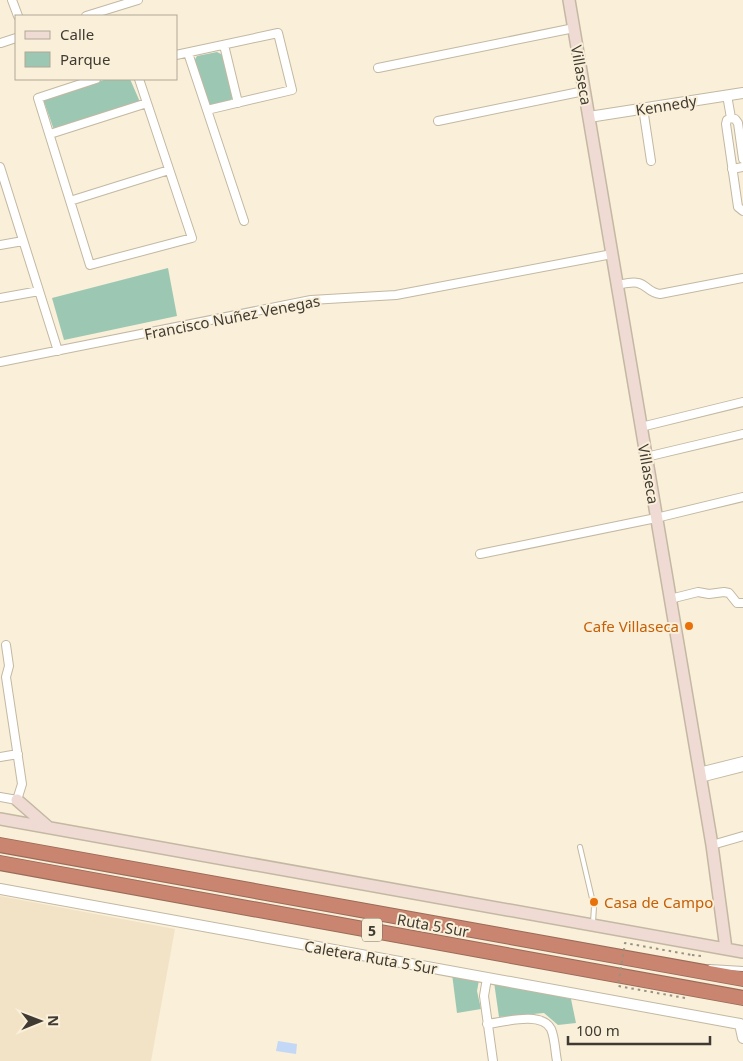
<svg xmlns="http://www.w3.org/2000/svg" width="743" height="1061" font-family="'Noto Sans',sans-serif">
  <rect width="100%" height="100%" fill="#faefd8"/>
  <path fill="#f2e3c6" d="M0,896L175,929L151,1061H0Z"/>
  <path fill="#9cc8b3" d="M217,52L223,55L233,97L231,100L212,105L208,103L194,61L197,56Z
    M107,79H130L140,102L54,130L43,99Z
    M168,268L177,316L64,340L52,298Z
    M452,974L479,980L477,991L481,1009L457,1013Z
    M494,982L571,999L576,1023L558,1025L544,1013L499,1017Z"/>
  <path fill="#c3d8f6" d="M278,1041L297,1044L296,1054L276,1051Z"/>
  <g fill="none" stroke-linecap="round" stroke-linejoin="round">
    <g stroke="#c3b8a2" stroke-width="6">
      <path id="service" d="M580,847L594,907L593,922
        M710,967L743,969"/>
    </g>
    <g stroke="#c3b8a2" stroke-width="10">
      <path id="minor" d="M12,0L18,16
        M86,16L138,0
        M1,43L16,38
        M224,45L238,103
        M188,53L244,221
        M176,55L278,33L292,90L207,110
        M378,68L574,28
        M96,79L38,98L90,265L192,238L139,79
        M727,95L731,118
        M643,108L651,161
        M438,121L584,91
        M50,134L147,103
        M743,159L738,123L735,119L731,118L727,120L726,124L738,207L743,211
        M0,167L58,351
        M732,169L743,167
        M70,201L169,170
        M0,245L23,241
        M617,285C623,284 632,281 638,283C647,285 649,293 660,294L743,278
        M0,298L39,291
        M0,362L311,300L396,295L612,254
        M641,427L743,402
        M646,457L743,434
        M480,554L656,518L743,497
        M670,599L698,592L709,594L724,592L729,593L737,603H743
        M0,757L18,754
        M699,772L743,761
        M700,778L743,767
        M0,797L17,800L22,784L6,677L9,666L6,645
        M712,845L743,836
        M487,978L484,996L493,1061
        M487,1024C504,1022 542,1011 551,1029C555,1038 555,1051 557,1061"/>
    </g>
    <g stroke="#c3b8a2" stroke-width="12">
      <path id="tertiary" d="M589,117L743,93
        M0,889L740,1024L743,1038"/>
    </g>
    <g stroke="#c3b8a2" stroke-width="14">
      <path id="secondary" d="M569,0L712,845L726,949
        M17,800L48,827
        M0,819L743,952"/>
    </g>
    <g stroke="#996b5a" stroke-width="16">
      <path id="motorway" d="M0,845L743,979
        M0,863L743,998"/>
    </g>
    <path stroke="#999181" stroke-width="2" stroke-dasharray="2.5 4" stroke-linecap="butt" d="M692,955L702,956"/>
    <use href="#service" stroke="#fff" stroke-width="4"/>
    <use href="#minor" stroke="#fff" stroke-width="8"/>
    <use href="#tertiary" stroke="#fff" stroke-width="10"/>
    <use href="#secondary" stroke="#efdad4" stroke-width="11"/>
    <use href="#motorway" stroke="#c9856f" stroke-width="14"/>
    <path stroke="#999181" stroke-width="2" stroke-dasharray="2.5 4" stroke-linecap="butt" d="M685,998L618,986L625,943L692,955"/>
  </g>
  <g fill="#e8710a" stroke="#faefd8" stroke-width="2">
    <circle cx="689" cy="626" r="5"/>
    <circle cx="594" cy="902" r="5"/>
  </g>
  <g text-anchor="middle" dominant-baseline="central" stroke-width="4" stroke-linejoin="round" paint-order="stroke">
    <rect fill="#faefd8" stroke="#787164" stroke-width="1" x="362" y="918.5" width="20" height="23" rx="4"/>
    <g font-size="14" font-weight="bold" fill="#403b32">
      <text x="372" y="930">5</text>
    </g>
    <g font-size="15" fill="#403b32" stroke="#faefd8">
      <text transform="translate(582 75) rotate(80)">Villaseca</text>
      <text transform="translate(666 105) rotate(-9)">Kennedy</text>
      <text transform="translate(232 317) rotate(-11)">Francisco Nuñez Venegas</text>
      <text transform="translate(649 474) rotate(80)">Villaseca</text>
      <text transform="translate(433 925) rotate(10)">Ruta 5 Sur</text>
      <text transform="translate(371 957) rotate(10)">Caletera Ruta 5 Sur</text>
    </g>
    <g font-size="15" fill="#c56008" stroke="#faefd8" text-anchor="end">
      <text x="679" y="626">Cafe Villaseca</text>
      <text x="604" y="902" text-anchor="start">Casa de Campo</text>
    </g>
  </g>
  <rect x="15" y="15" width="162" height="65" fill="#faefd8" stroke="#b0a796"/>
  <rect x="25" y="31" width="25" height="8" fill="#efdad4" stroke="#b0a796"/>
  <text x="60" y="40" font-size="15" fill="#403b32">Calle</text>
  <rect x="25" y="52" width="25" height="15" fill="#9cc8b3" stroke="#b0a796"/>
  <text x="60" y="65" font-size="15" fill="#403b32">Parque</text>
  <g transform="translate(40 1021) rotate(89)" stroke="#faefd8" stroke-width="4" paint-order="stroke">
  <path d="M0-4L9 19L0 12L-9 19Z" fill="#403b32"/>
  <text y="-8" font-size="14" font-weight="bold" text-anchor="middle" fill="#403b32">N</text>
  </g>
  <path d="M568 1036v8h142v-8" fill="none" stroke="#403b32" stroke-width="2.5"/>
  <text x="576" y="1036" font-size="15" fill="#403b32" stroke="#faefd8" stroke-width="4" paint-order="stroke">100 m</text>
</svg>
